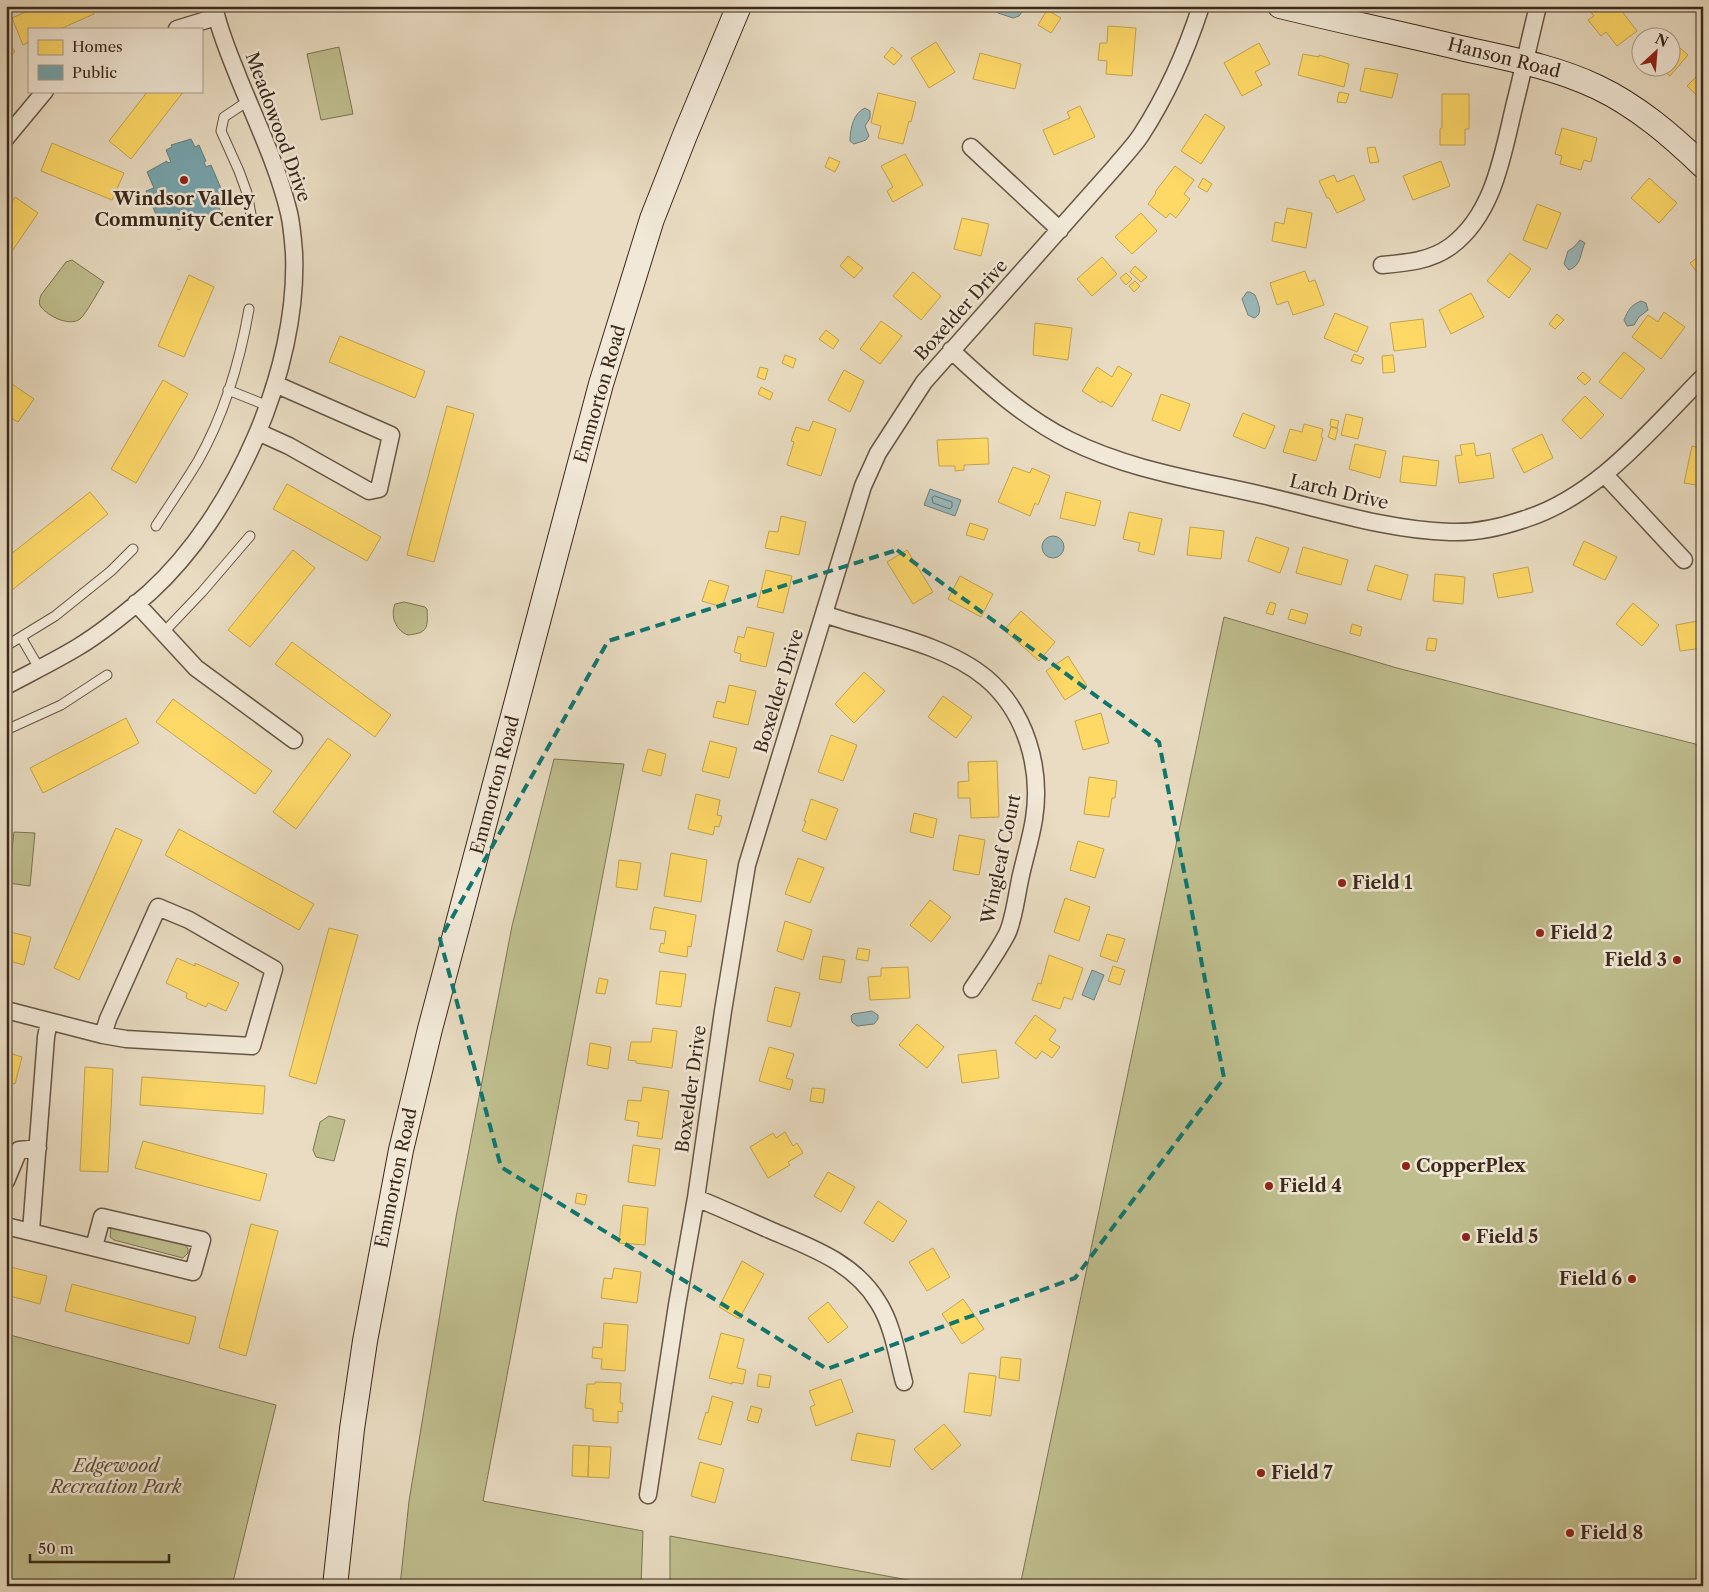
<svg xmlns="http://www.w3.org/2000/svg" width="1709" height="1592" font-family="'Libre Caslon Text',serif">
  <rect width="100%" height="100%" fill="#e9dcc2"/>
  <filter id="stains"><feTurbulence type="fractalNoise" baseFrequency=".004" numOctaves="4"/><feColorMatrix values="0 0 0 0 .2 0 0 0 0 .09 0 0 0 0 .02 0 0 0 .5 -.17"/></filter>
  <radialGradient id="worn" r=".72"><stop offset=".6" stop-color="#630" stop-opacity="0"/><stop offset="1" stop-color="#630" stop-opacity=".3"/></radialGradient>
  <path fill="#bfbe8e" stroke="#7d7454" d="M339,47L353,114L321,120L307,54Z
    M72,260L104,282C99,290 86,314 80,319C69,327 48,316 41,307C38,303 40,299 41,295L66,262Z
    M404,602L425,607L427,609C428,628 428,633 408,635C396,631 390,616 395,604Z
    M1224,617L1397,668L1703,746V1586H1020Z
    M554,759L624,764L483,1501L643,1531L641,1586H400L409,1501L456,1217L512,926Z
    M14,832L35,833L30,886L8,883Z
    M329,1116L345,1120L334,1161L316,1157L313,1150L320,1122Z
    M117,1227L185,1245L188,1249V1253L183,1258L114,1240L110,1237L111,1228Z
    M6,1334L276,1405L232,1586H6Z
    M670,1536L919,1582L918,1586H670Z"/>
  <path fill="#9ab9bc" stroke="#747f7c" d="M995,6H1020L1022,12L1019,16L1013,18L998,13L995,8Z
    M865,108L870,111V118L865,126L869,136L866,140L854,144L850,141C850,130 853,113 865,108Z
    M1580,240L1585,243C1580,253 1582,265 1569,270L1564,264L1568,251L1574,247Z
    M1247,292H1250L1255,295C1258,303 1264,314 1254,318L1248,315L1242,299Z
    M1641,301L1646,303L1648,310L1639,317L1634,325L1627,326L1624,320C1628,310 1631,305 1641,301Z
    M930,489L961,500L955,516L924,505Z
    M1042 547a11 11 0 1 1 22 0a11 11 0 1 1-22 0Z
    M1092,970L1104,975L1094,1000L1082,995Z
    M872,1011L878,1015V1019L874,1024L857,1026L852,1022L851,1016L853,1014Z"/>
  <path fill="#ffd966" stroke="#c4a450" d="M39,6H90L94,14L60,29H29V42L23,45L12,18Z
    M1586,6H1618L1637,31L1617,46L1606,32L1601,36L1588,20L1594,16Z
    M1047,10L1061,18L1051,33L1038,25Z
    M1108,26L1136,28L1132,76L1106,74L1107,61L1098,60L1100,43H1107Z
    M1672,41L1688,55L1670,76L1660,68H1672Z
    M936,42L955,72L929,88L911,58Z
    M1259,43L1270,64L1255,72L1262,85L1242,96L1224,63Z
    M6,45L15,51L6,63Z
    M892,47L902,56L894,65L884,57Z
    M980,53L1021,64L1015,89L973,79Z
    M1303,54L1319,57V55L1349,64L1344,87L1298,75Z
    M1365,68L1398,74L1392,98L1360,91Z
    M1703,70V101L1687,86Z
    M148,91H184L131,159L109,141Z
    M1339,92L1349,94L1346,103L1337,102Z
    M878,93L916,102L911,122L909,121L903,144L878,138L881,126L871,123Z
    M1442,94H1469V129H1465V145H1440V129L1442,128Z
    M1080,106L1095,137L1054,155L1043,130L1070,118L1067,112Z
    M1205,114L1225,127L1201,164L1181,151Z
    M1562,128L1597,138L1591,162L1584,160L1581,170L1560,164L1562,156L1555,154Z
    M52,143L124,173L112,200L41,171Z
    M1375,147L1379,162L1370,163L1367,148Z
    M905,154L923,185L893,202L887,191L893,187L881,166Z
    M829,157L840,162L835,172L825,167Z
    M1441,161L1450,186L1413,200L1403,176Z
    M1175,166L1194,180L1184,194L1190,199L1176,218L1170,213L1166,218L1148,204L1156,193L1155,192Z
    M1334,175L1337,182L1354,175L1365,200L1337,213L1329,198H1327L1319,181Z
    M1203,178L1212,184L1207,192L1198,187Z
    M1649,178L1677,203L1659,223L1631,198Z
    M15,197L38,213L6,260V211Z
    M1537,204L1561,213L1547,249L1523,240Z
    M1287,208L1312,213L1306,248L1272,241L1275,222L1284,224Z
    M1141,213L1157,231L1132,254L1115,237Z
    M962,218L989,224L981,256L954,249Z
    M1510,253L1531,269L1509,298L1487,281Z
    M1703,253V280L1690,263Z
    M848,256L863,268L854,278L840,266Z
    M1102,257L1117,274L1092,296L1077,279Z
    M1135,266L1147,277L1141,282L1130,272Z
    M1305,271L1309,282L1315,280L1324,305L1293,315L1288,301L1277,305L1270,283Z
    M913,272L941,296L921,320L893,296Z
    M1126,273L1132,279L1126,285L1120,278Z
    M189,275L214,287L184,357L158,346Z
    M1135,281L1140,286L1134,292L1129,286Z
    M1471,293L1484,317L1451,334L1439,310Z
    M1664,312L1685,327L1661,359L1632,337L1648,315L1658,322Z
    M1335,313L1368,327L1357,352L1324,338Z
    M1557,314L1564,320L1555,329L1549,324Z
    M1423,319L1426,347L1394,351L1390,323Z
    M881,321L902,336L880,364L860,349Z
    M1035,323L1072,328L1068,360L1033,355Z
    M826,330L839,340L833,349L819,339Z
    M340,336L425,371L415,398L329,362Z
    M1624,352L1645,369L1621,399L1599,382Z
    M1354,354L1364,358L1361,364L1351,361Z
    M785,355L796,359L793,368L782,363Z
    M1393,355L1395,372L1383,373L1382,356Z
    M1118,366L1132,374L1112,407L1102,401L1101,403L1082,391L1097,367L1112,377Z
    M760,367L768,369L765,380L757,377Z
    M844,370L864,381L850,412L828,400Z
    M1583,372L1591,379L1585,385L1577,378Z
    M6,380L34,399L18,422L6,415Z
    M163,380L188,394L136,483L111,469Z
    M761,387L773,393L770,400L758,394Z
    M1161,394L1190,404L1180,431L1152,420Z
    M1585,396L1604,415L1581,439L1562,420Z
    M447,406L474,414L434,562L407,555Z
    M1243,413L1275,426L1265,449L1233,436Z
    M1346,414L1363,418L1358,439L1341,435Z
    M1331,419L1339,421L1337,428L1330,426Z
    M813,421L836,429L821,476L787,465L794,442L791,441L796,427L809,431Z
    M1304,424L1323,429L1321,437L1323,438L1316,461L1283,452L1290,429L1302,432Z
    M1331,427L1338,429L1335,440L1328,437Z
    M1542,434L1553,458L1524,473L1512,449Z
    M988,438L989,464L964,465V470L955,471V466H939L937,440Z
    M1474,443L1476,456L1490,453L1494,478L1459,483L1455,456L1462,455L1460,445Z
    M1355,444L1386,451L1380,478L1349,469Z
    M1692,446L1703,449V486L1684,483Z
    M1403,456L1439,461L1436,486L1400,482Z
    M1013,467L1030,473L1032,468L1050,476L1038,505L1035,503L1030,516L998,502Z
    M287,484L381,537L367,561L273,509Z
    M90,492L108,514L7,594L6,558Z
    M1066,492L1101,501L1095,526L1060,518Z
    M1129,512L1162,519L1154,555L1138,551L1140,543L1123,539Z
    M781,516L806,522L799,555L765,548L769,531L778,532Z
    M970,523L988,529L984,540L966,535Z
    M1190,527L1224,531L1221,559L1187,555Z
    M1256,537L1289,548L1280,573L1248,561Z
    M1584,541L1617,557L1605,580L1573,565Z
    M1303,547L1348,560L1341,585L1296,573Z
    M293,550L315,568L250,647L228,630Z
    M907,550L933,592L913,604L887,562Z
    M1375,565L1408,575L1401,600L1367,590Z
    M1528,567L1533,592L1498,598L1493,574Z
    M766,570L792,576L783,613L757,607Z
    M1435,574L1465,577L1463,604L1433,601Z
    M960,576L993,594L981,617L948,599Z
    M709,580L729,586L722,607L702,601Z
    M1270,602L1276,604L1273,615L1266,613Z
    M1633,603L1659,625L1642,646L1616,624Z
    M1291,609L1308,614L1305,624L1288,619Z
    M1021,611L1055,642L1039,661L1004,630Z
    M1703,620V648L1680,651L1676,625Z
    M1352,624L1362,627L1360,636L1350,633Z
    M747,627L774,633L766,667L740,661L741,654L734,652L738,636L744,638Z
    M1428,638L1437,639L1435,651L1426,650Z
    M292,642L391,715L375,737L275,664Z
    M1068,656L1087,686L1065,700L1046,671Z
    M864,672L885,691L854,723L835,704Z
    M729,685L756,691L748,725L713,717L717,701L725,703Z
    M943,696L972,717L956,738L928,717Z
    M173,699L272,771L255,794L156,722Z
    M1101,713L1109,743L1083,750L1075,721Z
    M126,718L139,743L43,793L30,768Z
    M831,735L857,745L843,781L818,772Z
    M328,738L351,755L296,829L273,812Z
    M710,741L737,748L729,778L702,771Z
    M648,749L666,754L661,776L642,771Z
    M997,761L999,817L971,818L970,798H958V782L969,781L968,762Z
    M1089,777L1117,781L1115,798H1112L1109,817L1084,814Z
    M696,794L720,800L717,815L722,816L719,827L715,826L713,835L688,829Z
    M811,799L838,809L826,840L802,831L806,821H804Z
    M914,813L937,819L933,838L910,832Z
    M116,828L142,840L79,980L54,968Z
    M179,829L314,904L299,930L165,855Z
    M959,835L985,840L979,875L953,870Z
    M1078,841L1104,849L1095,878L1070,870Z
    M671,853L707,860L701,902L664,896Z
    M798,858L824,868L810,903L785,894Z
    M619,860L641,863L637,890L616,887Z
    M1065,898L1090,907L1079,941L1054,932Z
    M930,900L951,917L931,942L910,925Z
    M654,907L696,915L691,947L688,946L687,957L659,952L661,943L664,944L666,931L650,929Z
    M785,921L812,930L803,960L777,951Z
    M329,928L358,935L316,1084L289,1076Z
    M6,931L31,937L24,965L6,960Z
    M1107,934L1125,939L1117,962L1100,956Z
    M858,948L870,950L868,961L856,959Z
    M1049,955L1083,968L1072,1000L1064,997L1060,1009L1032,1000L1038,983L1041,984Z
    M823,956L845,960L841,983L819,979Z
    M177,958L195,966V963L239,983L226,1011L208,1003L206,1007L186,998L187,993L166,983Z
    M1113,966L1125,970L1120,985L1108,981Z
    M908,967L910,998L870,1000L868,977L881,976V968Z
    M660,971L686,974L681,1007L656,1004Z
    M599,978L608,980L605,994L596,993Z
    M775,987L800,993L791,1027L767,1021Z
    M1035,1015L1056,1030L1049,1040L1060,1047L1052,1058L1042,1051L1036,1059L1015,1043Z
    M917,1024L944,1047L927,1068L899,1045Z
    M653,1028L677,1031L672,1068L636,1063V1061L628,1060L631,1042H651Z
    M590,1043L611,1047L608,1069L587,1065Z
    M769,1047L794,1054L786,1078L793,1080L790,1090L759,1081Z
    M996,1050L999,1078L962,1083L958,1055Z
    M6,1052L22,1057L15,1084L6,1081Z
    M85,1067L113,1069L108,1172L80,1171Z
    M142,1077L265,1086L263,1114L140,1105Z
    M643,1087L669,1091L662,1139L637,1136L639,1122L625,1120L628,1100L641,1101Z
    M812,1088L825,1089L823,1103L810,1101Z
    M785,1132L793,1146L797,1143L803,1153L788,1162L790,1165L768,1178L750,1147L773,1133L776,1138Z
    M143,1141L267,1174L260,1201L135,1168Z
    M633,1145L660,1149L655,1186L628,1182Z
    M828,1172L855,1187L841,1212L814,1196Z
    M577,1193L587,1195L585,1205L575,1203Z
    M878,1201L907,1221L893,1242L864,1223Z
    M623,1205L648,1208L645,1245L619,1243Z
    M251,1224L278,1231L246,1356L219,1348Z
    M933,1248L950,1277L927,1291L909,1262Z
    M742,1261L764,1274L739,1319L719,1307Z
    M6,1266L47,1276L40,1304L6,1295Z
    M614,1268L641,1272L637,1303L601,1298L604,1278L612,1279Z
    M72,1284L196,1317L189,1344L65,1311Z
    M963,1299L984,1329L962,1344L942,1314Z
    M828,1302L848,1327L828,1343L808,1318Z
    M604,1323L628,1325L625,1371L601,1369L602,1359L592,1358L593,1347L602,1348Z
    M721,1333L744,1339L737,1368L746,1370L743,1384L732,1382V1384L709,1378Z
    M1001,1357L1021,1359L1019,1381L999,1378Z
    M969,1373L996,1376L991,1416L964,1412Z
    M759,1374L771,1376L769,1388L757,1386Z
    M841,1379L853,1412L816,1426L810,1407L815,1405L809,1391Z
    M595,1382L621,1383L620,1403H623L622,1412L618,1411V1423L593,1421V1409L585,1408L587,1384H595Z
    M712,1396L733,1402L721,1445L698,1439L706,1412L708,1413Z
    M751,1406L762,1409L758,1423L747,1420Z
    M944,1424L961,1445L932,1470L914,1449Z
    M857,1433L895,1440L890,1467L851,1460Z
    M573,1445L589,1446L588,1477L572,1476Z
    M589,1446L611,1447L609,1478L588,1477Z
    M700,1462L724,1469L715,1503L691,1496Z"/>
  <path fill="#76a5af" stroke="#648083" d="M191,139L195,147L199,145L206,161L204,162L206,167L211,165L223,193L214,196L221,212L217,213L218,215L208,219L207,218L178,230L174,220L164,225L161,218L158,219L146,191L154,188L147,172L167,161V163L171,162L166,150L172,147L171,145Z"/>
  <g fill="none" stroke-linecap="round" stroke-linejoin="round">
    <path stroke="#6a716c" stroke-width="1" d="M935,496L952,502V507L950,509L933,503L932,498Z"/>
    <g stroke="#665645" stroke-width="11">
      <path id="lane" d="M248,101L224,117L221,131L239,171L247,193L252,220
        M228,390L268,406
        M156,526C170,504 185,483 198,461C224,415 240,361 249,309
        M164,632L202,592L250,536
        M21,637L39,668
        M6,646L55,616L111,571L133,549
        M6,730L61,705L107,675"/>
    </g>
    <g stroke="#665645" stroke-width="19">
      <path id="street" d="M177,29L216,17
        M6,138L45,91
        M971,147L1060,230
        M1382,265C1406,263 1431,261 1451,246C1495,213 1503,152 1515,103C1523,71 1530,38 1538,6
        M951,350C987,384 1025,418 1069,440C1129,470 1197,480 1262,495C1323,509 1386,530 1450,532C1475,533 1502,527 1525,519C1598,496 1651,429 1703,377
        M258,432L289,446L369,491L379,489L391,435L275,384
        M1605,475L1684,560
        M136,603L196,668L294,740
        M824,614C875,632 944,643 986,678C1026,712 1042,768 1034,819C1031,838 1025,857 1021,875C1017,892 1014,920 1007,934C997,953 984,971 972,989
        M6,686C30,673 55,661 78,647C103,632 127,612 149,593C235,515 299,369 294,253C293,240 292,226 289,213C278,167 257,123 239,79C230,56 219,31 214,6
        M6,1010L103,1035L126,1039L252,1046L274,969L189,920L158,907L108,1019L103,1035
        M6,1181L19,1150L38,1148
        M696,1198C721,1208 745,1219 770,1230C810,1247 854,1262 878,1302C893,1325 897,1356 904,1382
        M6,1226L193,1272L202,1240L102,1217L94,1247
        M31,1231L46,1037L49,1022
        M648,1495L677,1305L696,1198L723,1011L747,865L863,486L878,453L924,382L1114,168C1123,157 1133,147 1141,135C1167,95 1186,52 1201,6"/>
    </g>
    <g stroke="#3b291b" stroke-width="26">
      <path id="secondary" d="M1280,6C1341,21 1403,34 1465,49C1510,59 1555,67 1597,87C1637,106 1671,135 1703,166
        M335,1586L352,1429L365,1341L401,1150L430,1029L601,384L652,219L685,135L739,6"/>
    </g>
    <use href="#lane" stroke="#f1e8d7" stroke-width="9"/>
    <use href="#street" stroke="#f1e8d7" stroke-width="16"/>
    <use href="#secondary" stroke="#f1e8d7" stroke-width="24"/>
  </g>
  <path fill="none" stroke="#0f766e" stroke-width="4" stroke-dasharray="10 6" stroke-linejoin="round" d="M897,550L1159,742L1224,1078L1075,1278L827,1369L501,1167L440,939L608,641Z"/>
  <g fill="#8f2418" stroke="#f1e8d7" stroke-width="2">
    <circle cx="184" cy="180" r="5"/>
    <circle cx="1342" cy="883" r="5"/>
    <circle cx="1540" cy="933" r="5"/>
    <circle cx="1677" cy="960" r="5"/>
    <circle cx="1406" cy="1166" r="5"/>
    <circle cx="1269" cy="1186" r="5"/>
    <circle cx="1466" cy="1237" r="5"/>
    <circle cx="1632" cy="1279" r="5"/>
    <circle cx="1261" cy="1473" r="5"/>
    <circle cx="1570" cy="1533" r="5"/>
  </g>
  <g text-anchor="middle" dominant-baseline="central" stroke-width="5" stroke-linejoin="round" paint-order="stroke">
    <g font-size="18" fill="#3b291b" stroke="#f1e8d7">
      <text transform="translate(1504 58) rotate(14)">Hanson Road</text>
      <text transform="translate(278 127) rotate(70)">Meadowood Drive</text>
      <text transform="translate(961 310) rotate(-48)">Boxelder Drive</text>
      <text transform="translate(600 394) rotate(-74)">Emmorton Road</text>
      <text transform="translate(1339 492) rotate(13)">Larch Drive</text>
      <text transform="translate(779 691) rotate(-73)">Boxelder Drive</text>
      <text transform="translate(495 785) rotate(-75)">Emmorton Road</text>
      <text transform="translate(1001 859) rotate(-78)">Wingleaf Court</text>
      <text transform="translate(691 1089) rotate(-82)">Boxelder Drive</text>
      <text transform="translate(396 1178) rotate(-78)">Emmorton Road</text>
    </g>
    <g font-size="18" font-weight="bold" fill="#3b291b" stroke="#f1e8d7" text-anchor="start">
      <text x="184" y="199" text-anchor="middle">Windsor Valley<tspan x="184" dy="21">Community Center</tspan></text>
      <text x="1352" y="883">Field 1</text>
      <text x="1550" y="933">Field 2</text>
      <text x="1667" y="960" text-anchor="end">Field 3</text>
      <text x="1416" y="1166">CopperPlex</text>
      <text x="1279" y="1186">Field 4</text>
      <text x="1476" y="1237">Field 5</text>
      <text x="1622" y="1279" text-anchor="end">Field 6</text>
      <text x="1271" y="1473">Field 7</text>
      <text x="1580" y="1533">Field 8</text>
    </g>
    <g font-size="18" font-style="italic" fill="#5c4e38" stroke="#f1e8d7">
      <text x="116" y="1466">Edgewood<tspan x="116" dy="21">Recreation Park</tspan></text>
    </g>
  </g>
  <rect width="1709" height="1592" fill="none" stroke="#e9dcc2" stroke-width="25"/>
  <rect x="8" y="8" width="1694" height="1577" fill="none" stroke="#3b291b" stroke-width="2.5"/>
  <rect x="12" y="12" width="1684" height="1567" fill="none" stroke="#3b291b"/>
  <rect x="28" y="28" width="175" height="65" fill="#f1e8d7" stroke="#a89c8c"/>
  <rect x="38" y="40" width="25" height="15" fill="#ffd966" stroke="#a89c8c"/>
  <text x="72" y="52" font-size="15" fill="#3b291b">Homes</text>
  <rect x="38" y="65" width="25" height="15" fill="#76a5af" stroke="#a89c8c"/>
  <text x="72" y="78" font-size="15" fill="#3b291b">Public</text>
  <g transform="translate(1656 52) rotate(26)"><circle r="24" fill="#f1e8d7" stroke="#a89c8c"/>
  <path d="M0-4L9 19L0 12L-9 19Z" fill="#8f2418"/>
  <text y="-8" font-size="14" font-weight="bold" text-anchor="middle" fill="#3b291b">N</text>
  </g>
  <path d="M30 1554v8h139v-8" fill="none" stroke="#3b291b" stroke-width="2.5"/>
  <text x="38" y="1554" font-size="15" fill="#3b291b" stroke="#f1e8d7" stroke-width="4" paint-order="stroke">50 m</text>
  <rect width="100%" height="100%" filter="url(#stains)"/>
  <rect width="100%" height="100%" fill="url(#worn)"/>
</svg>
